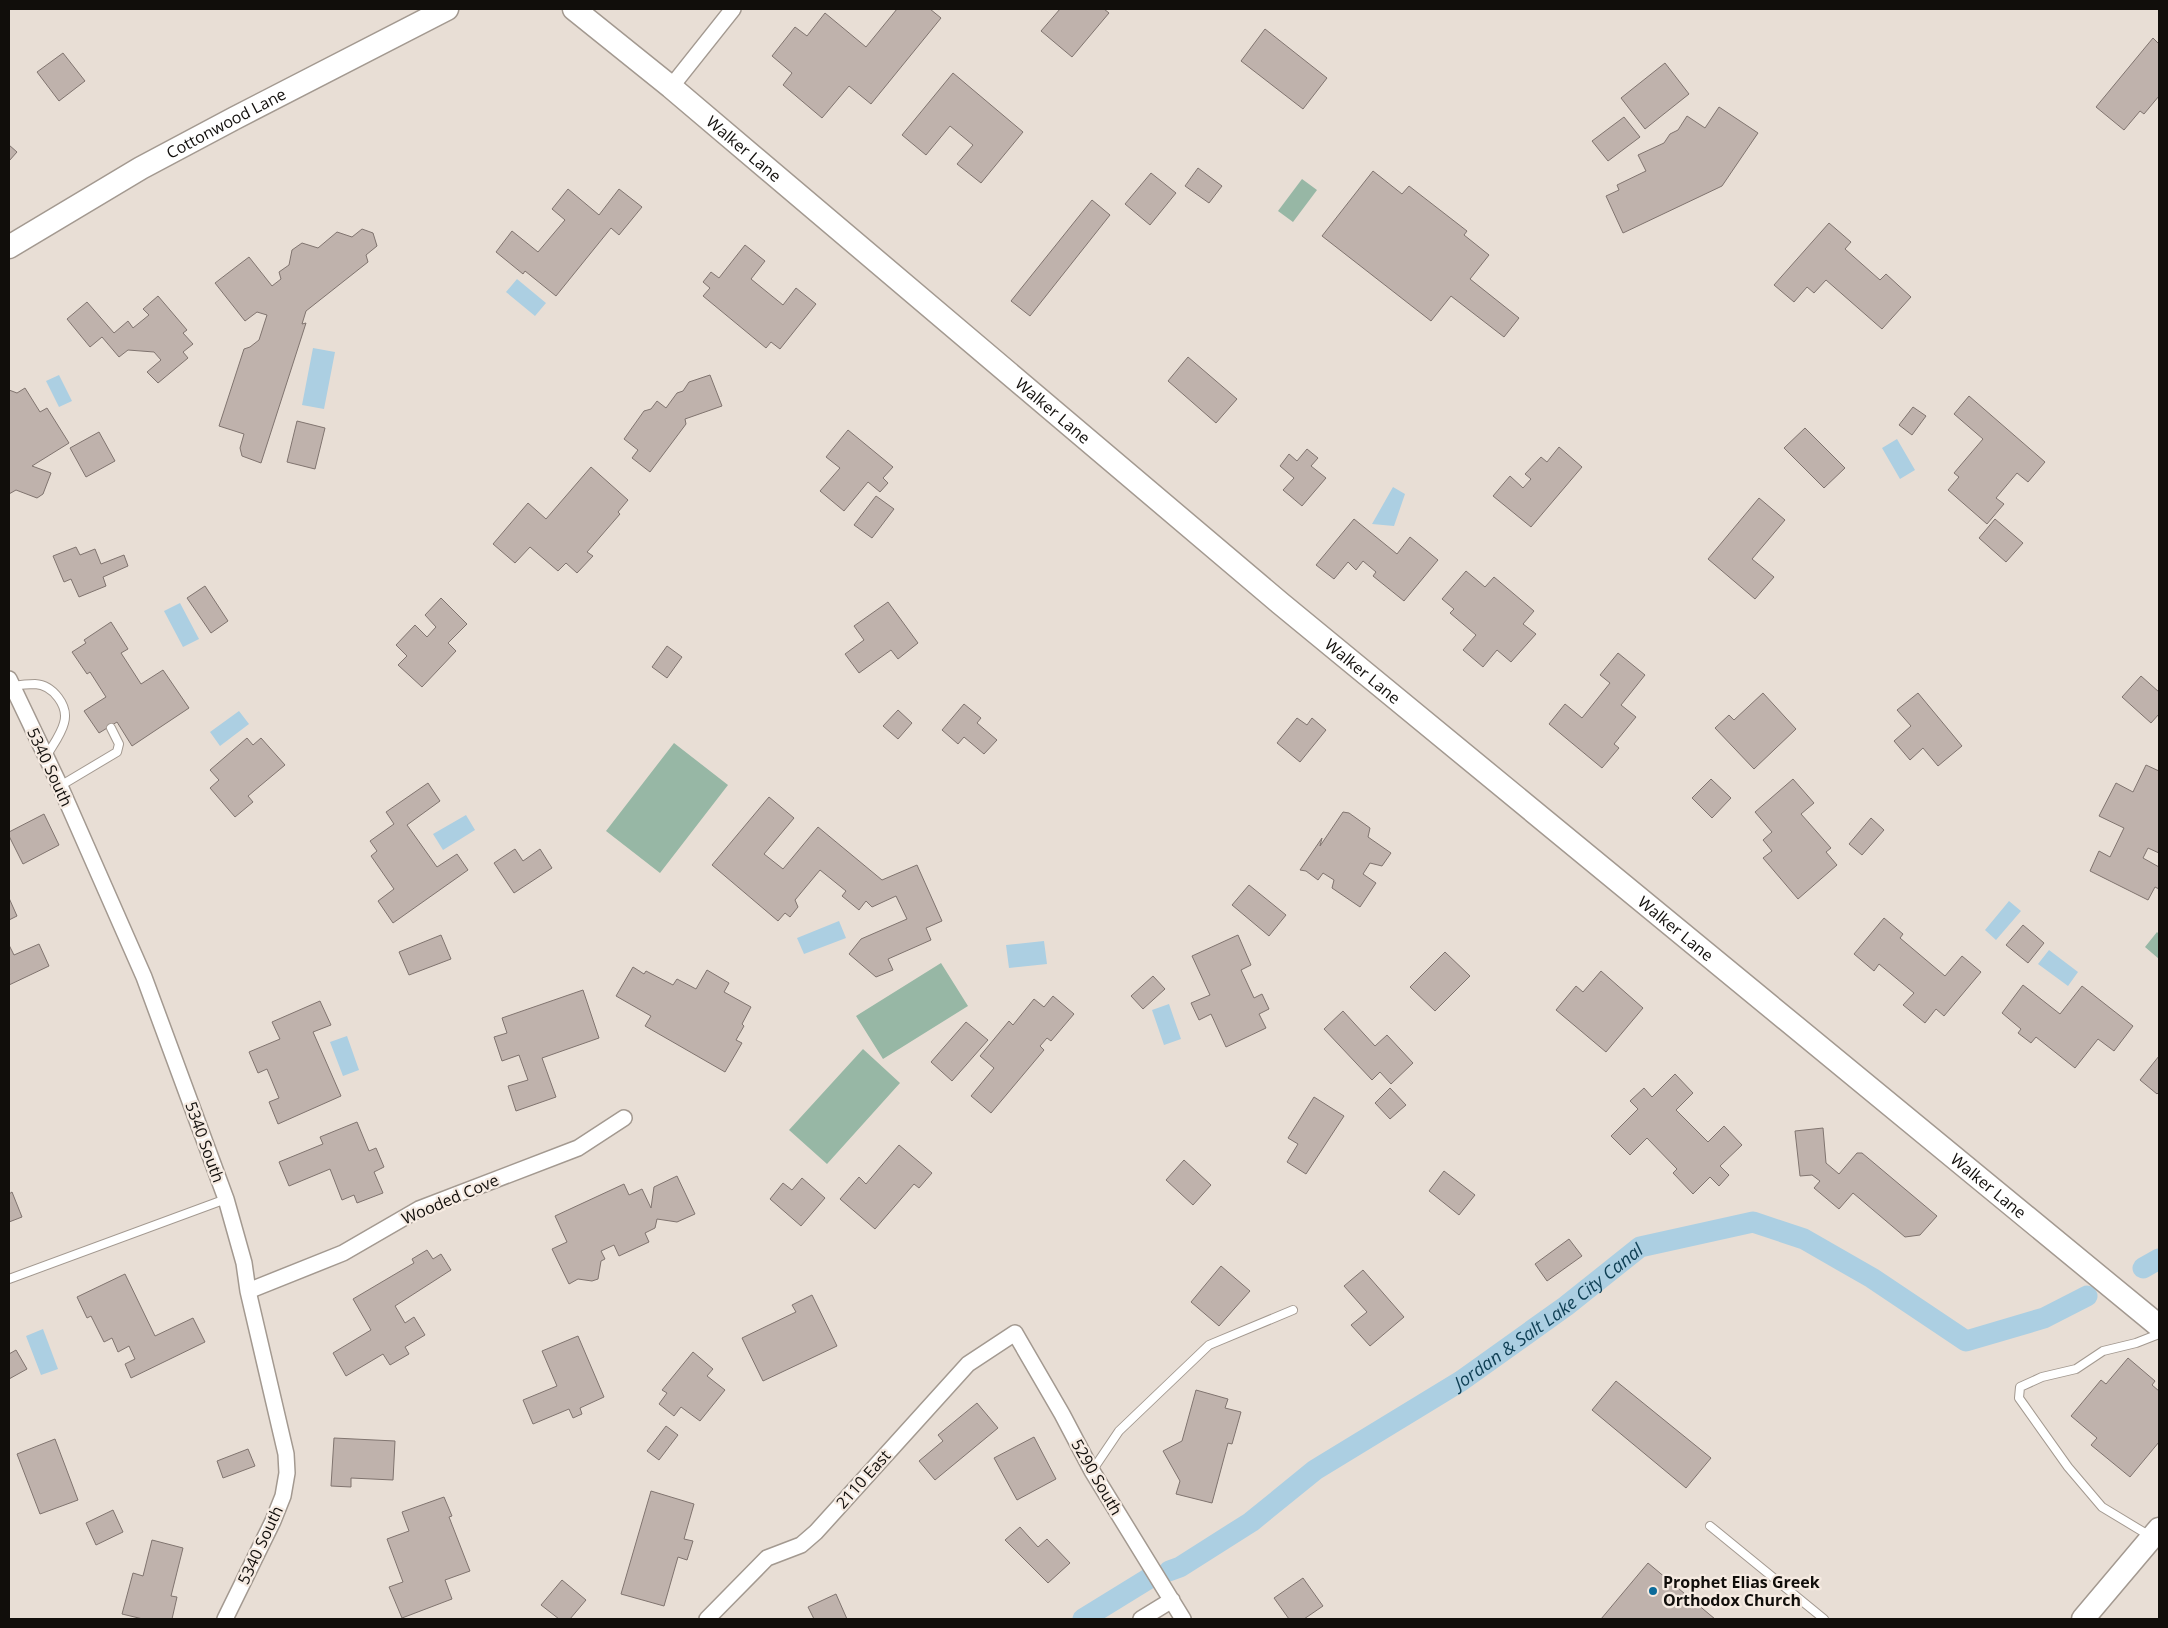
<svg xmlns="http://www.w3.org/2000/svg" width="2168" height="1628" font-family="'Open Sans',sans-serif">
  <rect width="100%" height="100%" fill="#e8ded5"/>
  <path fill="#97b7a5" d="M1302,179L1317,190L1293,222L1278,211Z
    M674,743L728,785L660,873L606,831Z
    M2157,932L2159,934V959L2145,947Z
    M941,963L968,1006L883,1059L856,1016Z
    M863,1049L900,1083L827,1164L789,1130Z"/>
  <path fill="#accfe2" d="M517,279L546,303L535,316L506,292Z
    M313,348L335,352L324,409L302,405Z
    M59,375L72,401L59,407L46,381Z
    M1897,439L1915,470L1900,479L1882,448Z
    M1393,487L1405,494L1394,526L1372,524Z
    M180,603L199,639L183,647L164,611Z
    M239,711L249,724L220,746L210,732Z
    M466,815L475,830L443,850L433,834Z
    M2009,901L2021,911L1996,940L1985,930Z
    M839,921L846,938L804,954L797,938Z
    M1044,941L1047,964L1009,968L1006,945Z
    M2049,950L2078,972L2068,986L2038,964Z
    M1169,1004L1181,1039L1164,1045L1152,1010Z
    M347,1036L359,1070L343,1076L330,1042Z
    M43,1329L58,1369L41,1375L26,1336Z"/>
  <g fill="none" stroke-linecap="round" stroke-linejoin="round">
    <g stroke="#accfe2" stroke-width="21">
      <path d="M2143,1268L2159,1259"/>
      <path id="s1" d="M1169,1571L1180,1567L1251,1522L1315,1470L1461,1381L1566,1306L1640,1247L1753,1222L1804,1239L1872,1278L1966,1341L2044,1318L2087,1296"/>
      <path d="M1083,1619L1148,1579"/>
    </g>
  </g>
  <path fill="#bfb2ac" stroke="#80746f" d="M897,9H930L941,18L871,104L849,86L822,118L783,85L792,73L772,56L795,27L807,36L825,13L866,47Z
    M1060,9H1104L1109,13L1072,57L1041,31Z
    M1265,29L1327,78L1303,109L1241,61Z
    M2153,38L2159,44V96L2144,114L2140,111L2124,130L2096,107Z
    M63,53L85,81L59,101L37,72Z
    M1665,63L1689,94L1645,129L1621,98Z
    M953,73L1023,132L981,183L957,164L973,145L950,126L926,155L902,135Z
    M1719,107L1758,133L1722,186L1623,233L1606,196L1619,190L1617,185L1646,171L1638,155L1664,143L1670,134L1678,130L1687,116L1705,128Z
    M1624,117L1640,137L1608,161L1592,141Z
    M9,145L17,152L9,161Z
    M1198,168L1222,186L1209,203L1185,186Z
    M1373,171L1402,194L1409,186L1467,231L1464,235L1489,255L1470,279L1519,318L1504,337L1451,296L1431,321L1322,236Z
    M1151,173L1176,193L1150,225L1125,204Z
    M568,189L599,215L619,189L642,207L619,235L611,228L556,296L525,271L523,274L496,252L512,231L538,252L565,220L552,209Z
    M1092,200L1110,215L1030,316L1011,301Z
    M1829,223L1851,242L1845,249L1880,280L1886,274L1911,297L1882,329L1826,280L1814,293L1807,287L1794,302L1774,285Z
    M362,229L373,233L377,246L366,255L368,262L306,311L302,324L306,323L261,463L242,456L240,448L244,434L219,426L244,349L250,347L259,340L267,315L257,312L245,321L215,283L249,257L272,286L281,279L279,272L289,265L292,250L302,243L318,248L337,232L352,237Z
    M745,245L765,261L751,279L783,305L796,288L816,304L780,349L771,342L766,348L703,296L710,288L703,282L711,272L719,278Z
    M158,296L187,330L183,333L193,344L183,352L188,358L158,383L147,372L161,360L154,352L128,350L119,357L102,337L90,347L67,319L87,302L114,333L128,321L133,328L149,315L143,309Z
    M1188,357L1237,399L1216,423L1168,381Z
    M710,375L722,406L685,419L686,424L650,472L632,458L638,450L624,439L644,411L651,409L657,401L666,408L677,393L683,391L689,382Z
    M25,388L40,412L47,408L69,443L32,466L51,473L43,494L37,498L16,490L9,494V390L17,393Z
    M1969,396L2045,462L2028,482L2017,473L1996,498L2004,504L1987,524L1948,490L1959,477L1954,473L1983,439L1954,414Z
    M1913,407L1926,416L1912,435L1899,425Z
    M297,421L325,428L315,469L287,462Z
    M1805,428L1845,468L1824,488L1784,448Z
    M848,430L893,467L883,478L888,483L880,492L868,482L844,511L820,491L840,468L826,457Z
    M99,432L115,461L86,477L70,448Z
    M1559,447L1582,467L1531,527L1493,496L1510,476L1523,488L1531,479L1525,474L1541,457L1547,462Z
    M1307,449L1318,458L1311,466L1326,478L1302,506L1283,490L1294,478L1280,466L1289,454L1297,461Z
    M591,467L628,500L618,512L620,514L587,552L593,556L577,573L566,563L558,571L530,547L515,563L493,544L528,503L546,519Z
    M876,496L894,509L872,538L854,525Z
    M1759,498L1785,520L1752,559L1774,577L1755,599L1708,559Z
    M1354,519L1397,554L1410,537L1438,560L1404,601L1373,576L1376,572L1363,561L1356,570L1348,562L1334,579L1316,565Z
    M1995,519L2023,543L2006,562L1979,538Z
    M76,547L80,555L95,549L101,564L124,555L128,566L103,577L106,586L79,597L71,579L64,582L53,556Z
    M1466,571L1485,587L1494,577L1534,611L1523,624L1536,634L1511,662L1497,650L1483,667L1463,650L1476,635L1450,613L1454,609L1442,599Z
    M205,586L228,621L211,633L187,598Z
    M441,598L467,624L448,643L456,651L422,687L398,665L407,656L396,645L415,625L427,637L436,627L425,615Z
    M888,602L918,643L898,659L891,650L859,673L845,654L864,640L854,626Z
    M111,622L128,649L121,653L141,684L163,670L189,708L132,746L117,722L99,733L84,711L106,697L90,672L87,674L72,652L86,643L84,640Z
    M667,646L682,657L667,678L652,667Z
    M1618,653L1645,675L1621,705L1636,717L1614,744L1619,748L1602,768L1549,724L1565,704L1582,718L1610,683L1600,675Z
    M2141,676L2159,692V714L2151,723L2122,697Z
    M1763,693L1796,729L1754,769L1715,728L1729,715L1734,720Z
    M1918,693L1962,746L1938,766L1923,748L1910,760L1894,741L1911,726L1897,710Z
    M964,704L981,718L977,723L997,740L984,754L964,737L958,744L942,730Z
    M898,710L912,723L898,739L883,726Z
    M1297,718L1307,725L1312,718L1326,730L1300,762L1277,743Z
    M247,738L253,745L261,738L285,765L248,796L253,802L235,817L210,788L219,780L210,770Z
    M2146,765L2159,771V853L2148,848L2143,858L2159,867V889L2155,887L2148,900L2090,871L2099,851L2110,857L2124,828L2099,816L2116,783L2133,792Z
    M1711,779L1731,798L1712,818L1692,798Z
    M1793,779L1814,803L1801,814L1831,848L1826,852L1837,865L1798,899L1763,858L1772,851L1763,840L1772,832L1755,812Z
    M428,783L440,801L407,825L437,867L457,854L468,870L393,923L378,901L394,889L371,856L377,851L370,841L394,824L386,812Z
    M769,797L794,818L764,854L783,869L818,827L882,880L917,865L942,921L926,928L931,940L888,959L893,970L876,977L849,954L861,939L907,919L896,896L872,907L866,901L859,910L842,896L846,891L820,870L795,900L798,907L790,917L785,913L778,921L712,865Z
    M1343,812L1349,813L1370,828L1368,837L1391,853L1382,866L1370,863L1363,874L1376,883L1360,907L1332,888L1334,880L1323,873L1318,880L1306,871L1300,870L1322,838L1320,846Z
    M44,814L59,845L23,864L9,836V832Z
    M1871,818L1884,830L1862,855L1849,844Z
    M515,849L523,861L540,849L552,868L514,893L494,863Z
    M1249,885L1286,915L1269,936L1232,905Z
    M9,898L17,916L9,920Z
    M1884,918L1903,934L1900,938L1945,976L1962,956L1981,972L1944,1016L1936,1009L1925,1023L1903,1005L1914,993L1879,964L1874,971L1854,954Z
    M2023,925L2044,943L2028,963L2006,945Z
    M441,935L451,959L409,975L399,952Z
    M1238,935L1251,965L1241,970L1254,998L1262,994L1269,1009L1259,1014L1266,1028L1226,1047L1211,1014L1199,1020L1191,1003L1210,995L1192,956Z
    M39,944L49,966L9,985V945L14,955Z
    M1445,952L1470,976L1435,1011L1410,987Z
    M633,967L644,974L646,971L673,985L677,979L696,989L707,970L729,983L724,992L751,1007L742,1024L744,1026L736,1040L742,1043L725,1072L645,1026L651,1016L616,996Z
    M1601,971L1643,1008L1606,1052L1556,1010L1576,986L1583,992Z
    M1153,976L1165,989L1143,1009L1131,996Z
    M2023,985L2060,1014L2082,986L2133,1026L2114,1051L2098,1039L2075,1068L2036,1037L2031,1043L2018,1033L2021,1029L2002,1013Z
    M583,990L599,1038L542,1058L556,1097L516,1111L508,1086L528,1080L519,1055L502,1061L494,1037L507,1033L502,1018Z
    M1053,996L1074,1014L1051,1041L1047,1038L1040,1046L1044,1050L991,1113L971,1096L994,1068L980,1056L1009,1021L1013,1025L1034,999L1044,1007Z
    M320,1001L331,1025L313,1032L341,1096L278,1124L269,1102L279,1098L267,1069L258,1073L249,1052L280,1039L272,1022Z
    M1343,1011L1375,1046L1387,1035L1413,1063L1391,1084L1380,1072L1372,1080L1324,1029Z
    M966,1022L988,1040L952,1081L931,1062Z
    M2159,1056V1092L2157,1094L2140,1080Z
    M1675,1074L1693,1093L1676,1110L1708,1142L1724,1126L1742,1145L1720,1166L1729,1175L1719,1186L1710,1177L1693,1194L1673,1173L1677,1169L1647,1138L1630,1155L1611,1136L1638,1109L1630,1101L1644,1088L1652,1097Z
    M1390,1088L1406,1105L1390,1119L1375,1103Z
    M1314,1097L1344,1116L1306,1174L1287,1162L1298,1144L1288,1138Z
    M357,1122L369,1151L376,1148L384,1167L374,1172L383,1193L357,1203L354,1195L342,1200L330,1169L289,1186L279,1162L323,1144L320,1137Z
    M1823,1128L1826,1163L1839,1174L1857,1153H1862L1937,1216L1920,1235L1905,1237L1853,1193L1839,1209L1814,1188L1820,1181L1812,1175L1800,1176L1795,1131Z
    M899,1145L932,1173L919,1188L914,1184L875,1229L840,1199L859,1177L866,1184Z
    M1184,1160L1211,1185L1193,1205L1166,1180Z
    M1444,1171L1475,1195L1459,1215L1429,1191Z
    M677,1176L695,1214L677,1222L657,1219L655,1228L645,1233L649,1242L619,1256L614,1245L601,1251L605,1259L601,1261L598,1279L592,1281L578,1279L569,1284L552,1249L567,1242L555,1216L624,1184L629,1195L642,1189L651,1208L654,1187Z
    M802,1178L825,1198L801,1226L770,1199L783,1183L792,1190Z
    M12,1192L22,1217L9,1222V1194Z
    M1569,1239L1582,1256L1547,1281L1535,1264Z
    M427,1250L433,1259L441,1254L451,1270L395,1306L405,1323L414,1317L425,1335L405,1347L409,1354L390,1365L383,1354L346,1376L333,1353L371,1330L353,1299L414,1263L412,1259Z
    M1221,1266L1250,1291L1219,1326L1191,1302Z
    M1363,1270L1404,1317L1370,1346L1351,1325L1367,1312L1344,1286Z
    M125,1274L155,1336L193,1318L205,1342L131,1378L125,1364L135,1359L129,1346L118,1352L112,1338L104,1342L91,1316L87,1318L77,1297Z
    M812,1295L837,1346L763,1381L742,1338L796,1312L792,1305Z
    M578,1336L604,1397L580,1408L582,1414L573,1418L569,1409L533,1424L523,1400L557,1386L542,1351Z
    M16,1350L27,1369L9,1379V1354Z
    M693,1352L713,1369L707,1376L725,1390L700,1421L681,1407L674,1416L659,1404L667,1393L662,1390Z
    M2128,1358L2155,1381L2152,1385L2159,1391V1442L2130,1477L2091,1445L2097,1438L2071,1416L2101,1380L2106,1384Z
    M1616,1381L1711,1458L1686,1488L1592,1410Z
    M1196,1390L1228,1399L1225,1408L1241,1412L1232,1444L1228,1443L1212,1503L1176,1494L1180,1481L1163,1451L1182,1441Z
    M977,1403L998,1428L935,1480L919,1461L943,1441L938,1435Z
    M666,1426L678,1435L659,1460L647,1451Z
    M1034,1437L1056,1479L1017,1500L994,1458Z
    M334,1438L395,1441L393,1480L351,1478V1487L331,1486Z
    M55,1439L78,1500L40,1514L17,1454Z
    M248,1449L255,1466L223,1478L217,1461Z
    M651,1491L694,1504L684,1539L693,1541L687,1560L678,1557L664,1606L621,1594Z
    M444,1497L452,1516L449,1517L470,1571L445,1580L452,1599L402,1618L389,1587L403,1582L387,1539L409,1531L402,1512Z
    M113,1510L123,1532L96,1545L86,1523Z
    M1020,1527L1038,1547L1047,1539L1070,1563L1048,1583L1005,1540Z
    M152,1540L183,1548L171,1596L177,1597L172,1619H143L122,1614L133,1573L143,1576Z
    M1648,1563L1715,1619H1601Z
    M1303,1578L1323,1606L1304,1619H1289L1274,1598Z
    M562,1580L586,1600L570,1619H559L541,1605Z
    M836,1594L847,1619H814L808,1607Z"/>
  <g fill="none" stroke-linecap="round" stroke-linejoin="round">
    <g stroke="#a39990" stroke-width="10">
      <path id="lane" d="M12,686C19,685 28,684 35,684C53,685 69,706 64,723C61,735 52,746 46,757
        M60,786L117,752L119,744L111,728
        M9,1279L226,1199
        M1092,1471L1119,1431L1209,1345L1293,1310
        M1710,1526L1824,1619
        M2150,1536L2102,1507L2068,1467L2019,1398L2020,1387L2042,1377L2076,1369L2103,1351L2136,1343L2159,1334"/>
    </g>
    <g stroke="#a39990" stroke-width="18">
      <path id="street" d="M671,87L733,9
        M9,679L60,786L144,977L226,1199L244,1263L248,1291L286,1454L287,1473L283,1496L273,1521L225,1619
        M248,1291L343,1253L419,1209L578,1148L624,1118
        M707,1619L767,1558L801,1545L816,1532L968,1364L1015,1333L1062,1414L1092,1471L1183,1619
        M1141,1619L1172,1600"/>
    </g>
    <g stroke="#a39990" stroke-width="25">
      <g id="secondary">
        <path id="s2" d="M574,9L671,87L1280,603L2159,1326"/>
        <path id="s3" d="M9,247L141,168L235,118L447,9"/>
        <path d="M2083,1619L2159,1529"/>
      </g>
    </g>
    <use href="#lane" stroke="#fff" stroke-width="8"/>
    <use href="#street" stroke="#fff" stroke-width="15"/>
    <use href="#secondary" stroke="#fff" stroke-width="22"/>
  </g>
  <circle fill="#0c6b9a" stroke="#f6ebe2" stroke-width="2" cx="1653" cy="1591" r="5"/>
  <g text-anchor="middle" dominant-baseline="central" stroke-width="4.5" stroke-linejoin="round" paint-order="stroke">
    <g font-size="16" fill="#110e0b" stroke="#f6ebe2">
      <text stroke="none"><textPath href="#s3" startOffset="250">Cottonwood Lane</textPath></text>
      <text stroke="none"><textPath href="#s2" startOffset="220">Walker Lane</textPath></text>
      <text stroke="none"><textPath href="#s2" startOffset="625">Walker Lane</textPath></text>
      <text stroke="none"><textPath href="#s2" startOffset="1030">Walker Lane</textPath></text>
      <text transform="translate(50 767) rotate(65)">5340 South</text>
      <text stroke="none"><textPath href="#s2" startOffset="1435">Walker Lane</textPath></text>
      <text transform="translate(205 1142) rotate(70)">5340 South</text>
      <text stroke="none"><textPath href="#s2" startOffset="1840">Walker Lane</textPath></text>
      <text transform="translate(450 1199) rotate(-23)">Wooded Cove</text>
      <text transform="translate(1097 1477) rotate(60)">5290 South</text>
      <text transform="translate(863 1479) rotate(-48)">2110 East</text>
      <text transform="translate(260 1545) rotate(-65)">5340 South</text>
    </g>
    <g font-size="16" font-weight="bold" fill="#110e0b" stroke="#f6ebe2" text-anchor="start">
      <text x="1663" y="1582">Prophet Elias Greek<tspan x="1663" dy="18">Orthodox Church</tspan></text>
    </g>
    <g font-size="18" font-style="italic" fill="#0f3f54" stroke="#f6ebe2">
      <text stroke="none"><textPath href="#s1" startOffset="458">Jordan &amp; Salt Lake City Canal</textPath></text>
    </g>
  </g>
  <rect width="2168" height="1628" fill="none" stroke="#110e0b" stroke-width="20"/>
</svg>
